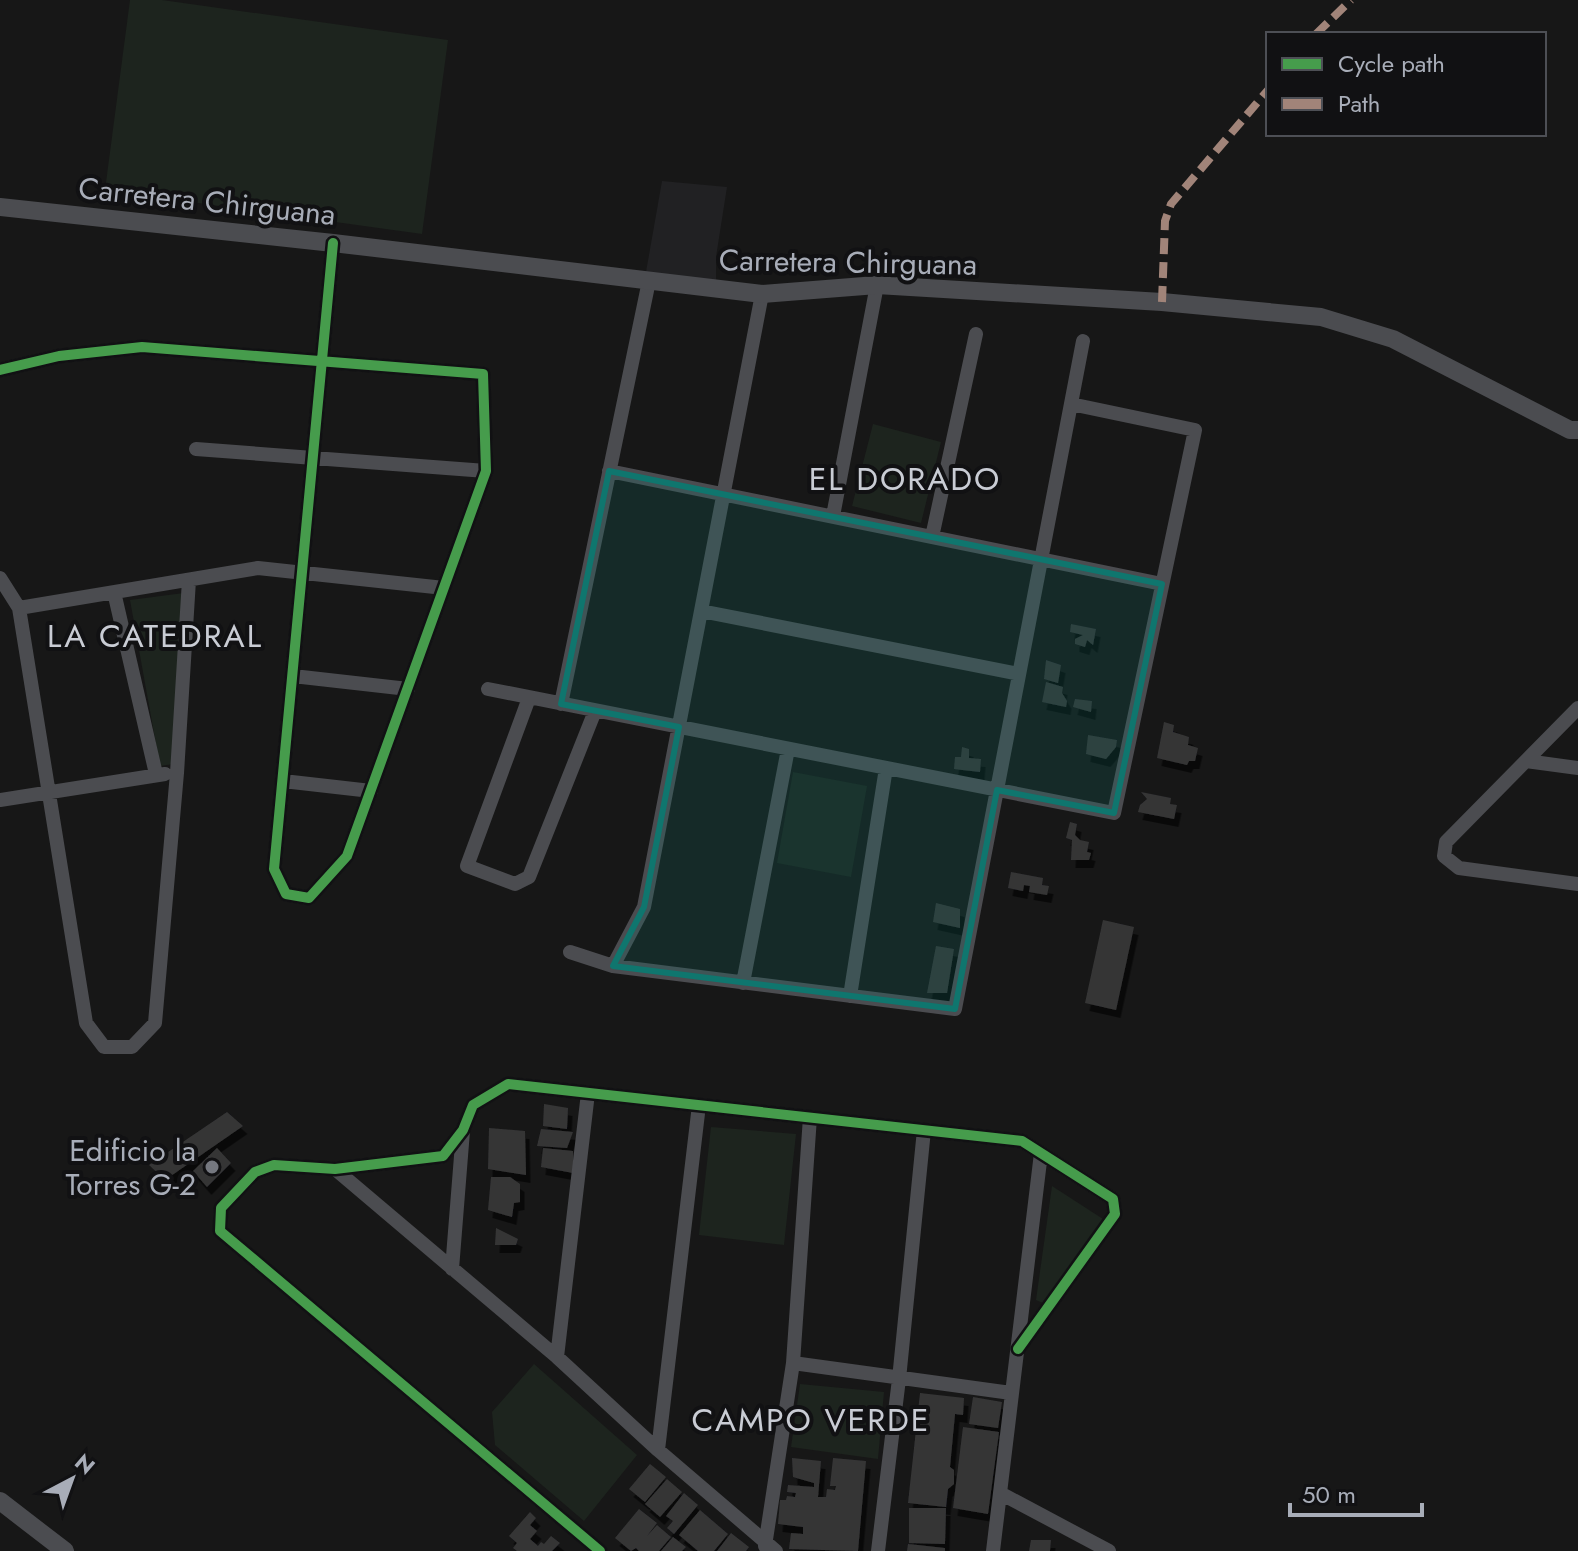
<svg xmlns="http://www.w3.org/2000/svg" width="1578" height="1551" font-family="Jost,sans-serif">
  <defs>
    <filter id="shadow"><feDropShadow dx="4.5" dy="8" stdDeviation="0" flood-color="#0009"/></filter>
  </defs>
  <rect width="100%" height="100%" fill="#171717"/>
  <path fill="#212123" d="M662,181L727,187L716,257V281L646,272Z"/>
  <path fill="#1d241e" d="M130,0H162L448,40L422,234L105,190Z
    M873,424L941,442L921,523L852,506Z
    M184,593L173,764L160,766L130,600Z
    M793,772L867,786L851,877L777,863Z
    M711,1127L796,1134L784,1245L699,1235Z
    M1052,1186L1103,1219L1043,1303L1036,1300Z
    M534,1364L637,1455L584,1521L495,1445L492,1412Z
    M800,1384L884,1392L878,1459L791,1447Z"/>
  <path fill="#353536" filter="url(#shadow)" d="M1071,624L1096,629L1093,645L1087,640L1085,647L1075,644V639L1083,635L1070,632Z
    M1046,660L1061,665L1058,683L1044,679Z
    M1046,682L1063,687L1062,693L1067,701L1066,707L1042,702Z
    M1075,699L1092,701L1091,712L1073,707Z
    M1164,722L1174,725L1173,732L1189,737L1188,745L1198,748L1195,761H1189L1187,765L1157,758Z
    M1088,735L1117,740L1116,747L1106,759L1086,754Z
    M962,747L969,749V758L981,759L980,772L954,769L955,757H961Z
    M1141,792L1171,798L1170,804L1177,805L1174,819L1138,812L1140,805L1147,799Z
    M1070,822L1077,824L1075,835L1080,840L1089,842L1087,852L1091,853L1089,860H1071L1072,840L1066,838Z
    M1011,872L1043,878L1042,885L1049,886L1047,895L1029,892L1030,886L1024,885L1023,891L1008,888Z
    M936,903L960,909V928L933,922Z
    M1103,920L1134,927L1116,1010L1085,1003Z
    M936,946L954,949L947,993H927Z
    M544,1104L568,1108L567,1129L543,1126Z
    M227,1112L243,1126L165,1180L149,1165Z
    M489,1128L525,1131L526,1175L488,1169Z
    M541,1129L573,1132L567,1148L537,1146Z
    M217,1148L231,1163L207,1187L193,1171Z
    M543,1148L573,1151V1173L541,1167Z
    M491,1177H510L520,1184V1202L514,1203L512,1217L488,1210Z
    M496,1228L518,1239L516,1245H495Z
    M920,1393L964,1398L963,1415L955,1414L950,1467L954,1470V1484L948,1489L946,1507L908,1503Z
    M973,1397L1002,1402L998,1428L969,1424Z
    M963,1427L999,1432L988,1514L953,1508Z
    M792,1458L821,1461L818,1497H826L827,1489L835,1490L836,1486H830L833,1458L866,1461L858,1551L789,1549L791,1533L803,1534V1527L778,1524L780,1500H786L787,1496L795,1497L796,1493L787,1492L788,1485L814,1487V1483L793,1477Z
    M650,1464L666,1477L645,1502L629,1489Z
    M667,1479L682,1492L660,1517L645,1504Z
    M684,1493L698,1505L674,1534L667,1528L673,1521L666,1516Z
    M909,1508H946L945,1544L909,1543Z
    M639,1509L657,1523L647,1536L657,1525L671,1537L659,1551H639L636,1548L631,1551L615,1538Z
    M700,1510L728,1534L714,1551H698L679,1535Z
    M530,1512L536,1518L530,1525L537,1531L530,1539L538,1546L541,1542L544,1544L551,1536L560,1543L552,1551H517L513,1548L517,1543L509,1536Z
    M731,1533L749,1547L746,1551H717Z
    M673,1537L686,1547L682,1551H661Z
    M1031,1540H1051L1050,1551H1029Z
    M908,1544L945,1548V1551H907Z"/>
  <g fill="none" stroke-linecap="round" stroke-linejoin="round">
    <path stroke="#4b4c50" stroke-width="14" d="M0,370L59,356L142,347L483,374L486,471L347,856L309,898L286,894L274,869C294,661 313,452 333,243
      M196,449L486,471
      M609,471L1162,584
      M833,516L877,285
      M932,537L976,334
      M0,578L19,608L86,1023L104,1047H132L155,1023L177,773L189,580
      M114,592L156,774
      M19,608L258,568L444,588
      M701,611L1019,674
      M293,676L408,689
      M488,689L1114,813L1195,430L1071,404
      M529,698L467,866L515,884L529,877L595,711
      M561,704L649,281
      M1578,708L1446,842L1444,856L1459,868L1578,884
      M1526,761L1578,768
      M283,781L371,791
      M0,800L165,774
      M570,952L613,966L955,1009L1083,341
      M613,966L644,907L762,294
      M743,983L788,749
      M850,996L886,768
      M335,1169L557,1357L658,1450L776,1551
      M452,1269L463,1131
      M557,1357L588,1093
      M793,1363L1011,1393
      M658,1450L699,1105
      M1000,1493L1109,1551
      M765,1546L793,1363L810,1117
      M600,1551L220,1231L221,1208L255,1172L274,1165L335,1169L443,1156L463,1130L473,1105L508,1084L1022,1141L1113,1199L1115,1214L1018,1349
      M878,1551L899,1379L924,1130
      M993,1551L1041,1153"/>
    <path stroke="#4b4c50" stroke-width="18" d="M0,207L333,243L762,294L877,285L1162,302L1321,317L1393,339L1570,430H1578
      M0,1501L65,1551"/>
    <path stroke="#a18479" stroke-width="8" stroke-dasharray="16 8" stroke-linecap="butt" d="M1316,34L1351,0
      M1162,302L1165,221L1171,204L1268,90"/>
    <g stroke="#111113" stroke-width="15">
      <path id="cycleway" d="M0,370L59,356L142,347L483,374L486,471L347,856L309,898L286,894L274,869C294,661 313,452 333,243
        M600,1551L220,1231L221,1208L255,1172L274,1165L335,1169L443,1156L463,1130L473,1105L508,1084L1022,1141L1113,1199L1115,1214L1018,1349"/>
    </g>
    <use href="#cycleway" stroke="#469c4c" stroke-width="10"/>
  </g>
  <path fill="#0f766e" fill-opacity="0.2" stroke="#0f766e" stroke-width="6" stroke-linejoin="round" d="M609,471L1162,584L1114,813L997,790L955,1009L613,966L644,907L679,727L561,704Z"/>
  <circle fill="#757880" stroke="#111113" stroke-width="3" cx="212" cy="1167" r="8"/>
  <g text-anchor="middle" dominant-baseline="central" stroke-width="8" stroke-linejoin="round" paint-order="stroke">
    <g font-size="30" fill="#a8adb8" stroke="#111113">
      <text transform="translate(207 201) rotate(6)">Carretera Chirguana</text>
      <text transform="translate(848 262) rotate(1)">Carretera Chirguana</text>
    </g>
    <g font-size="30" fill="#a8adb8" stroke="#111113" text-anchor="end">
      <text x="196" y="1150">Edificio la<tspan x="196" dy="34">Torres G-2</tspan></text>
    </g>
    <g font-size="32" letter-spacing="2" fill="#c9ccd4" stroke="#111113">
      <text x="905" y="479">EL DORADO</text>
      <text x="155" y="636">LA CATEDRAL</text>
      <text x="811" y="1420">CAMPO VERDE</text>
    </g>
  </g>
  <rect x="1266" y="32" width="280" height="104" fill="#111113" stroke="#4d4f55" stroke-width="2"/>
  <rect x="1282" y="58" width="40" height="12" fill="#469c4c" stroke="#4d4f55" stroke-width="2"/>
  <text x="1338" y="72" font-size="24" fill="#a8adb8">Cycle path</text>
  <rect x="1282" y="98" width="40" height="12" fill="#a18479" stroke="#4d4f55" stroke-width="2"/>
  <text x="1338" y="112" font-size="24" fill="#a8adb8">Path</text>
  <g transform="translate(72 1479) rotate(41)" stroke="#111113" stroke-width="6" paint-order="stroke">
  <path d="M0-6L14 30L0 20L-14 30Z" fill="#a8adb8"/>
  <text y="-12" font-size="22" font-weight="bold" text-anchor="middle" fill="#a8adb8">N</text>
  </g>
  <path d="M1290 1503v12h132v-12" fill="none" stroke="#a8adb8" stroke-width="4"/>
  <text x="1302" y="1503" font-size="24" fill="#a8adb8" stroke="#111113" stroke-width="6" paint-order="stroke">50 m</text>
</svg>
